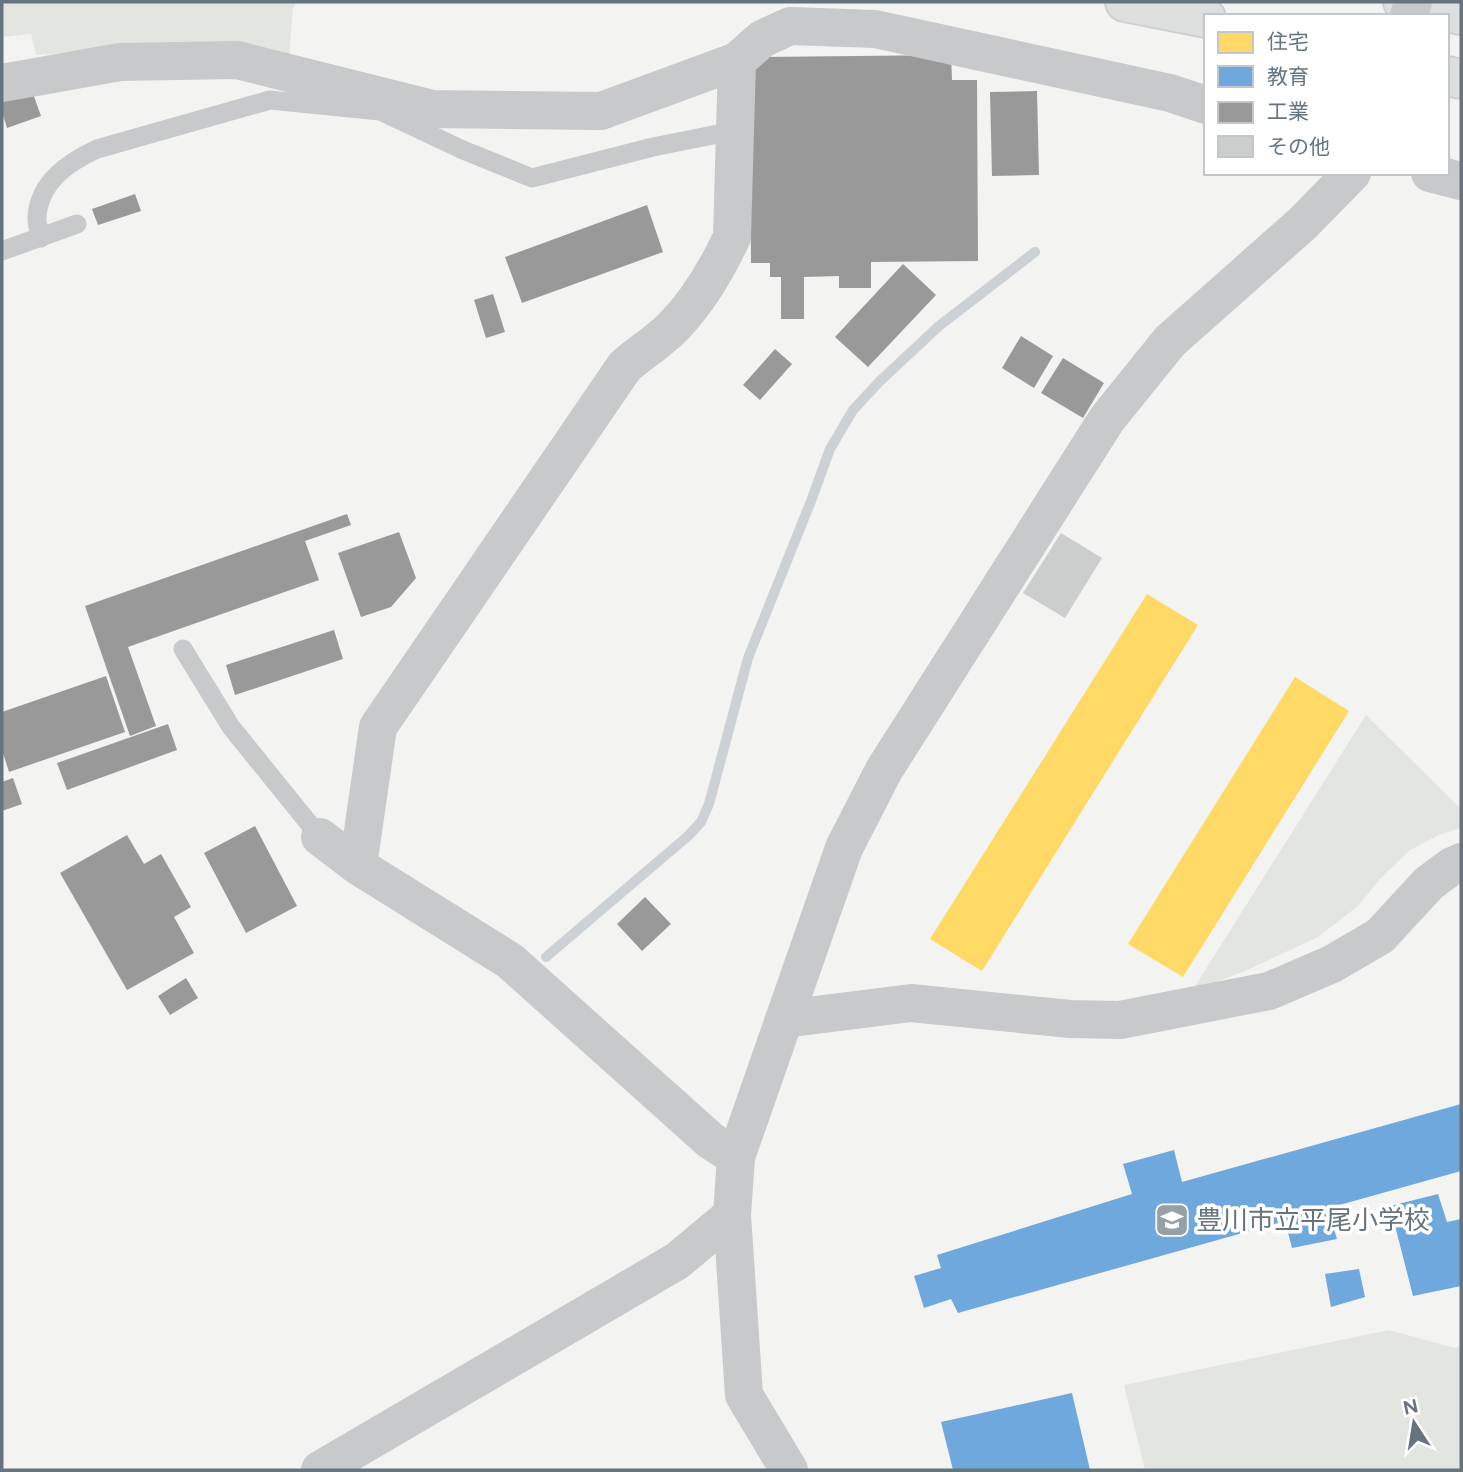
<svg xmlns="http://www.w3.org/2000/svg" width="1463" height="1472" font-family="Figtree,'Noto Sans JP',sans-serif">
  <rect width="100%" height="100%" fill="#f3f3f2"/>
  <path fill="#e3e6e0" d="M2,2H297L293,9L289,58L115,50L36,55L31,34L2,37Z
    M1366,715L1461,809V828L1439,835L1410,850L1380,879L1358,906L1318,937L1245,971L1192,991Z
    M1389,1330L1455,1348L1461,1346V1470H1145L1124,1385Z"/>
  <path fill="#ffd966" d="M1147,594L1198,625L982,971L930,939Z
    M1295,677L1349,711L1183,977L1128,944Z"/>
  <path fill="#6fa8dc" d="M1461,1104V1171L1318,1211L1328,1210L1337,1239L1292,1248L1285,1221L958,1313L951,1299L924,1308L914,1276L941,1268L937,1255L1132,1194L1123,1164L1174,1150L1182,1182Z
    M1438,1194L1447,1222L1461,1219V1286L1413,1296L1390,1206Z
    M1359,1269L1365,1297L1331,1307L1325,1274Z
    M1072,1393L1090,1470H953L941,1422Z"/>
  <path fill="#999" d="M951,55L952,80H977L978,261L871,262V288H839V276L804,277V319H781V277H770V263H751L750,57Z
    M31,88L41,116L7,128L2,112V99Z
    M1037,91L1039,175L992,176L990,92Z
    M135,194L141,211L98,225L92,209Z
    M647,205L663,252L522,303L505,257Z
    M903,264L936,295L868,367L835,337Z
    M493,294L505,332L486,338L474,300Z
    M1021,336L1053,356L1034,388L1002,368Z
    M775,349L792,364L760,400L743,385Z
    M1063,358L1104,383L1083,418L1041,393Z
    M347,514L351,525L305,541L319,580L128,647L156,726L130,736L85,606Z
    M399,532L416,578L391,607L361,617L338,553Z
    M334,630L343,659L235,695L226,665Z
    M106,676L125,732L9,772L2,750V712Z
    M168,724L177,750L67,790L57,763Z
    M13,778L22,804L2,811V782Z
    M255,826L297,906L246,933L204,853Z
    M127,835L144,864L161,854L191,907L174,917L194,953L127,990L60,873Z
    M645,897L671,924L642,951L617,924Z
    M186,978L198,998L170,1015L158,996Z"/>
  <g fill="none" stroke-linecap="round" stroke-linejoin="round">
    <path stroke="#cbd1d4" stroke-width="10" d="M546,957L688,836L701,822L709,804L748,658L811,501L830,449L853,410L880,381L939,326L1035,252"/>
  </g>
  <path fill="#cccdcd" d="M1061,533L1102,558L1065,618L1023,593Z"/>
  <g fill="none" stroke-linecap="round" stroke-linejoin="round">
    <g stroke="#cfcfd0" stroke-width="42">
      <path id="motorway" d="M1125,2L1206,18
        M1403,2L1461,15
        M1447,76L1461,79"/>
    </g>
    <path stroke="#c8c9ca" stroke-width="19" d="M41,238C39,231 36,222 37,216C40,181 69,162 97,149L270,100L380,111L463,150L532,178L653,147L733,131
      M2,251L77,224
      M183,649L231,727L320,837"/>
    <path stroke="#c8c9ca" stroke-width="38" d="M2,83L120,62L237,60L432,109L601,111L737,61L762,39L790,26L875,29L1170,93L1206,105
      M1430,173L1461,181
      M320,837L358,866L510,961L711,1141L736,1157
      M358,866L378,727L625,366C640,353 658,342 672,328C697,303 717,269 732,237L737,61
      M784,1019L911,1003L1070,1019L1120,1020L1269,991L1332,964L1380,936L1429,883L1452,866L1461,862
      M320,1470L677,1261L732,1215
      M789,1470L744,1395L732,1215L736,1157L844,848L884,770L1107,419L1170,341L1303,223L1352,173"/>
    <use href="#motorway" stroke="#dddede" stroke-width="38"/>
    <path stroke="#c8c9ca" stroke-width="38" d="M1409,16L1413,2"/>
  </g>
  <defs>
    <g id="school-square" transform="scale(1.75)"><rect x="-9" y="-9" width="18" height="18" rx="4" fill="#97a0a7" stroke="#fff"/><path d="M0-5L7-2L0 1L-7-2ZM-4 1L0 2.5L4 1V4Q0 6-4 4Z" fill="#fff"/></g>
  </defs>
  <g fill-rule="evenodd">
    <use href="#school-square" x="1172" y="1220"/>
  </g>
  <g text-anchor="middle" dominant-baseline="central" stroke-width="7" stroke-linejoin="round" paint-order="stroke">
    <g font-size="26" fill="#66747f" stroke="#fff" text-anchor="start">
      <text x="1196" y="1220">豊川市立平尾小学校</text>
    </g>
  </g>
  <rect width="1463" height="1472" fill="none" stroke="#66747f" stroke-width="7"/>
  <rect x="1204" y="14" width="245" height="161" fill="#ffffff" stroke="#c2c7cc" stroke-width="2"/>
  <rect x="1218" y="32" width="35" height="21" fill="#ffd966" stroke="#c2c7cc" stroke-width="2"/>
  <text x="1267" y="49" font-size="21" fill="#66747f">住宅</text>
  <rect x="1218" y="66" width="35" height="21" fill="#6fa8dc" stroke="#c2c7cc" stroke-width="2"/>
  <text x="1267" y="84" font-size="21" fill="#66747f">教育</text>
  <rect x="1218" y="102" width="35" height="21" fill="#999999" stroke="#c2c7cc" stroke-width="2"/>
  <text x="1267" y="119" font-size="21" fill="#66747f">工業</text>
  <rect x="1218" y="136" width="35" height="21" fill="#cccdcd" stroke="#c2c7cc" stroke-width="2"/>
  <text x="1267" y="154" font-size="21" fill="#66747f">その他</text>
  <g transform="translate(1414 1423) rotate(348)" stroke="#ffffff" stroke-width="5" paint-order="stroke">
  <path d="M0-5L12 26L0 18L-12 26Z" fill="#66747f"/>
  <text y="-10" font-size="19" font-weight="bold" text-anchor="middle" fill="#66747f">N</text>
  </g>
</svg>
